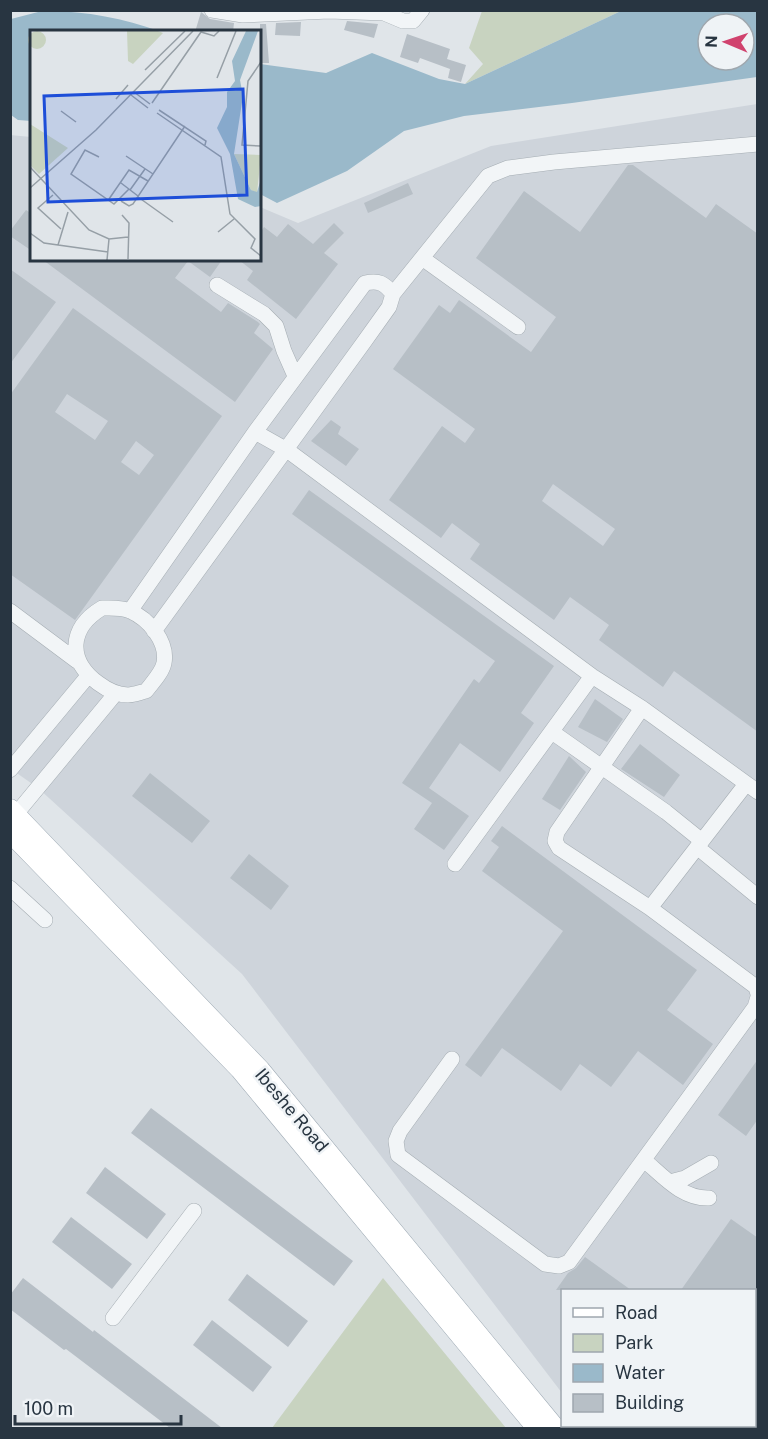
<svg xmlns="http://www.w3.org/2000/svg" width="768" height="1439" font-family="'Public Sans',sans-serif">
  <rect width="100%" height="100%" fill="#e0e5e9"/>
  <path fill="#ced4db" d="M757,104L758,1350L755,1352L754,1290H562V1393L242,974L38,788L11,769L10,135L31,137L32,260H260V207L298,223L491,146Z"/>
  <path fill="#c8d3c0" d="M482,11H621L465,84L483,64L469,48Z
    M383,1278L506,1428H272Z"/>
  <path fill="#9ab9ca" fill-rule="evenodd" d="M42,11C81,10 123,18 159,31L32,32L31,121L18,120L11,115V19Z
    M621,11H757V77L572,103L464,116L404,131L347,171L277,203L260,194V64L326,73L372,53L439,79L465,84ZM708,24H744V60H708Z"/>
  <path fill="#b7bfc6" fill-rule="evenodd" d="M201,12L210,19L234,23L233,32H195Z
    M347,21L378,24L374,38L344,30Z
    M301,22L300,36L275,35L276,23Z
    M260,24H266L269,63H260Z
    M407,34L450,49L447,59L466,65L461,82L448,78L450,69L420,58L418,63L400,57Z
    M628,165H633L706,218L716,204L758,234V732L674,671L663,687L599,640L609,625L570,597L554,620L470,559L480,544L452,523L441,538L389,500L442,426L465,443L475,429L393,369L439,305L450,313L459,300L531,352L556,317L476,258L524,191L580,232ZM553,484L615,529L603,546L542,501Z
    M408,183L413,194L368,213L364,203Z
    M26,210L32,214V251L10,236V231Z
    M334,223L344,233L324,253L338,264L296,319L247,280L253,271L239,260H260V233L264,227L277,237L288,224L313,244Z
    M43,260H222L210,277L188,261L175,278L221,312L228,303L258,322L260,324L254,333L273,349L235,402Z
    M10,269L56,302L10,364Z
    M73,308L222,416L75,620L10,574V395ZM67,394L108,421L95,440L55,412ZM136,441L154,455L139,475L121,462Z
    M331,420L341,427L338,434L359,449L346,466L311,441Z
    M309,490L554,666L521,713L534,723L500,772L460,743L429,788L469,816L444,850L414,829L432,803L402,783L474,679L479,683L495,661L292,514Z
    M595,699L623,719L607,742L578,727Z
    M640,744L680,775L664,797L621,769Z
    M569,756L586,772L560,810L542,799Z
    M150,773L210,821L192,843L132,796Z
    M502,826L697,970L667,1010L713,1044L683,1085L638,1051L611,1087L580,1064L561,1091L502,1048L481,1077L465,1065L563,931L482,871L499,847L491,841Z
    M249,854L289,886L271,910L230,878Z
    M758,1059V1119L746,1136L718,1115Z
    M151,1108L353,1261L334,1286L131,1133Z
    M105,1167L166,1214L147,1239L86,1193Z
    M71,1217L132,1264L112,1289L52,1242Z
    M731,1219L758,1238V1290H681Z
    M585,1257L631,1290H556L568,1273L576,1268Z
    M247,1274L308,1321L288,1347L228,1300Z
    M23,1278L93,1332L94,1330L222,1428H170L66,1349L64,1350L10,1309V1295Z
    M212,1320L272,1367L253,1392L193,1345Z"/>
  <g fill="none" stroke-linecap="round" stroke-linejoin="round">
    <g stroke="#a5adb3" stroke-width="16">
      <path id="minor" d="M212,10L243,15L329,11L384,13L403,21H413L422,10
        M422,258L518,327
        M217,285L264,314L276,326L284,351L295,376
        M255,432L287,450L592,676L642,708L758,792
        M102,608C111,608 121,607 130,611C149,619 168,642 164,663C162,673 152,683 146,691C141,692 134,695 128,695C118,695 106,689 98,683C67,660 69,628 102,608Z
        M10,611L77,661
        M130,611L255,432L365,283C379,280 384,283 393,294
        M154,631L364,342L389,307L393,294L488,176L508,168L554,162L758,144
        M642,708L557,832L555,841L559,848L650,908L756,987L758,994
        M552,732L666,812L702,841
        M10,770L88,676
        M16,814L116,693
        M697,847L758,897
        M455,864L592,676
        M10,888L45,920
        M650,908L746,784
        M452,1059L400,1131L396,1141L398,1155L545,1264L559,1266L569,1262L755,1007L758,997
        M644,1160C663,1176 682,1199 709,1198
        M670,1182L685,1178L711,1163
        M113,1318L194,1211
        M754,1364L758,1361
        M740,1426L742,1428
        M674,1428L678,1426"/>
    </g>
    <g stroke="#9fabb5" stroke-width="21">
      <path id="major" d="M10,809L260,1070L555,1428
        M10,832L240,1069L537,1428"/>
    </g>
    <use href="#minor" stroke="#f2f5f7" stroke-width="15"/>
    <use href="#major" stroke="#fff" stroke-width="20"/>
  </g>
  <g text-anchor="middle" dominant-baseline="central" stroke-width="5" stroke-linejoin="round" paint-order="stroke">
    <g font-size="18" fill="#283541" stroke="#eff3f6">
      <text transform="translate(292 1110) rotate(50)">Ibeshe Road</text>
    </g>
  </g>
  <g transform="translate(30 30)">
    <rect width="231" height="231" fill="#e0e5e9"/>
    <path d="M-2 10a9 9 0 1 1 18 0a9 9 0 1 1-18 0ZM97,1H128L133,3L103,34L98,31ZM0,94L38,118L9,144L0,135ZM204,124L231,125L227,163L221,160Z" fill="#c8d3c0"/>
    <path d="M216,1H228L210,50L213,66L204,124L221,160L227,162L231,149V176L225,177L208,169L200,124L187,98L197,77V62L205,51L202,31Z" fill="#9ab9ca"/>
    <path fill="none" stroke="#969fa6" stroke-width="1.5" d="M231,32L218,51L212,115L231,116M115,40L155,1M187,48L206,1M104,62L120,74M101,65L118,78M86,69L98,55M122,73L171,2L184,6L189,1M129,80L176,111L175,115M31,81L46,92M127,83L191,127L200,184L225,209L221,218L231,226M96,126L123,144M69,127L55,120L41,144L84,174L99,159M0,137L59,200L79,209L98,207M91,153L108,166M0,158L66,100L163,1M100,160L115,139M23,165L8,178L31,199M108,167L143,192M79,169L99,140L118,151M91,171L99,176L103,174L155,96M92,185L99,193L98,229M188,202L204,189M0,203L14,213L78,222M28,215L38,182M77,230L79,209"/>
    <path fill="#1d4ed8" fill-opacity="0.15" stroke="#1d4ed8" stroke-width="3" d="M213,59L217,165L18,172L14,66Z"/>
    <rect width="231" height="231" fill="none" stroke="#283541" stroke-width="3"/>
  </g>
  <rect width="768" height="1439" fill="none" stroke="#283541" stroke-width="24"/>
  <rect x="561" y="1289" width="195" height="138" fill="#eff3f6" stroke="#9fa7ae" stroke-width="1.5"/>
  <rect x="573" y="1308" width="30" height="9" fill="#ffffff" stroke="#9fa7ae" stroke-width="1.5"/>
  <text x="615" y="1319" font-size="18" fill="#283541">Road</text>
  <rect x="573" y="1334" width="30" height="18" fill="#c8d3c0" stroke="#9fa7ae" stroke-width="1.5"/>
  <text x="615" y="1349" font-size="18" fill="#283541">Park</text>
  <rect x="573" y="1364" width="30" height="18" fill="#9ab9ca" stroke="#9fa7ae" stroke-width="1.5"/>
  <text x="615" y="1379" font-size="18" fill="#283541">Water</text>
  <rect x="573" y="1394" width="30" height="18" fill="#b7bfc6" stroke="#9fa7ae" stroke-width="1.5"/>
  <text x="615" y="1409" font-size="18" fill="#283541">Building</text>
  <g transform="translate(726 42) rotate(272)"><circle r="28" fill="#eff3f6" stroke="#9fa7ae" stroke-width="1.5"/>
  <path d="M0-4.5L10 22L0 15L-10 22Z" fill="#d0426e"/>
  <text y="-9" font-size="16" font-weight="bold" text-anchor="middle" fill="#283541">N</text>
  </g>
  <path d="M15 1415v9h166v-9" fill="none" stroke="#283541" stroke-width="3"/>
  <text x="24" y="1415" font-size="18" fill="#283541" stroke="#eff3f6" stroke-width="4.5" paint-order="stroke">100 m</text>
</svg>
